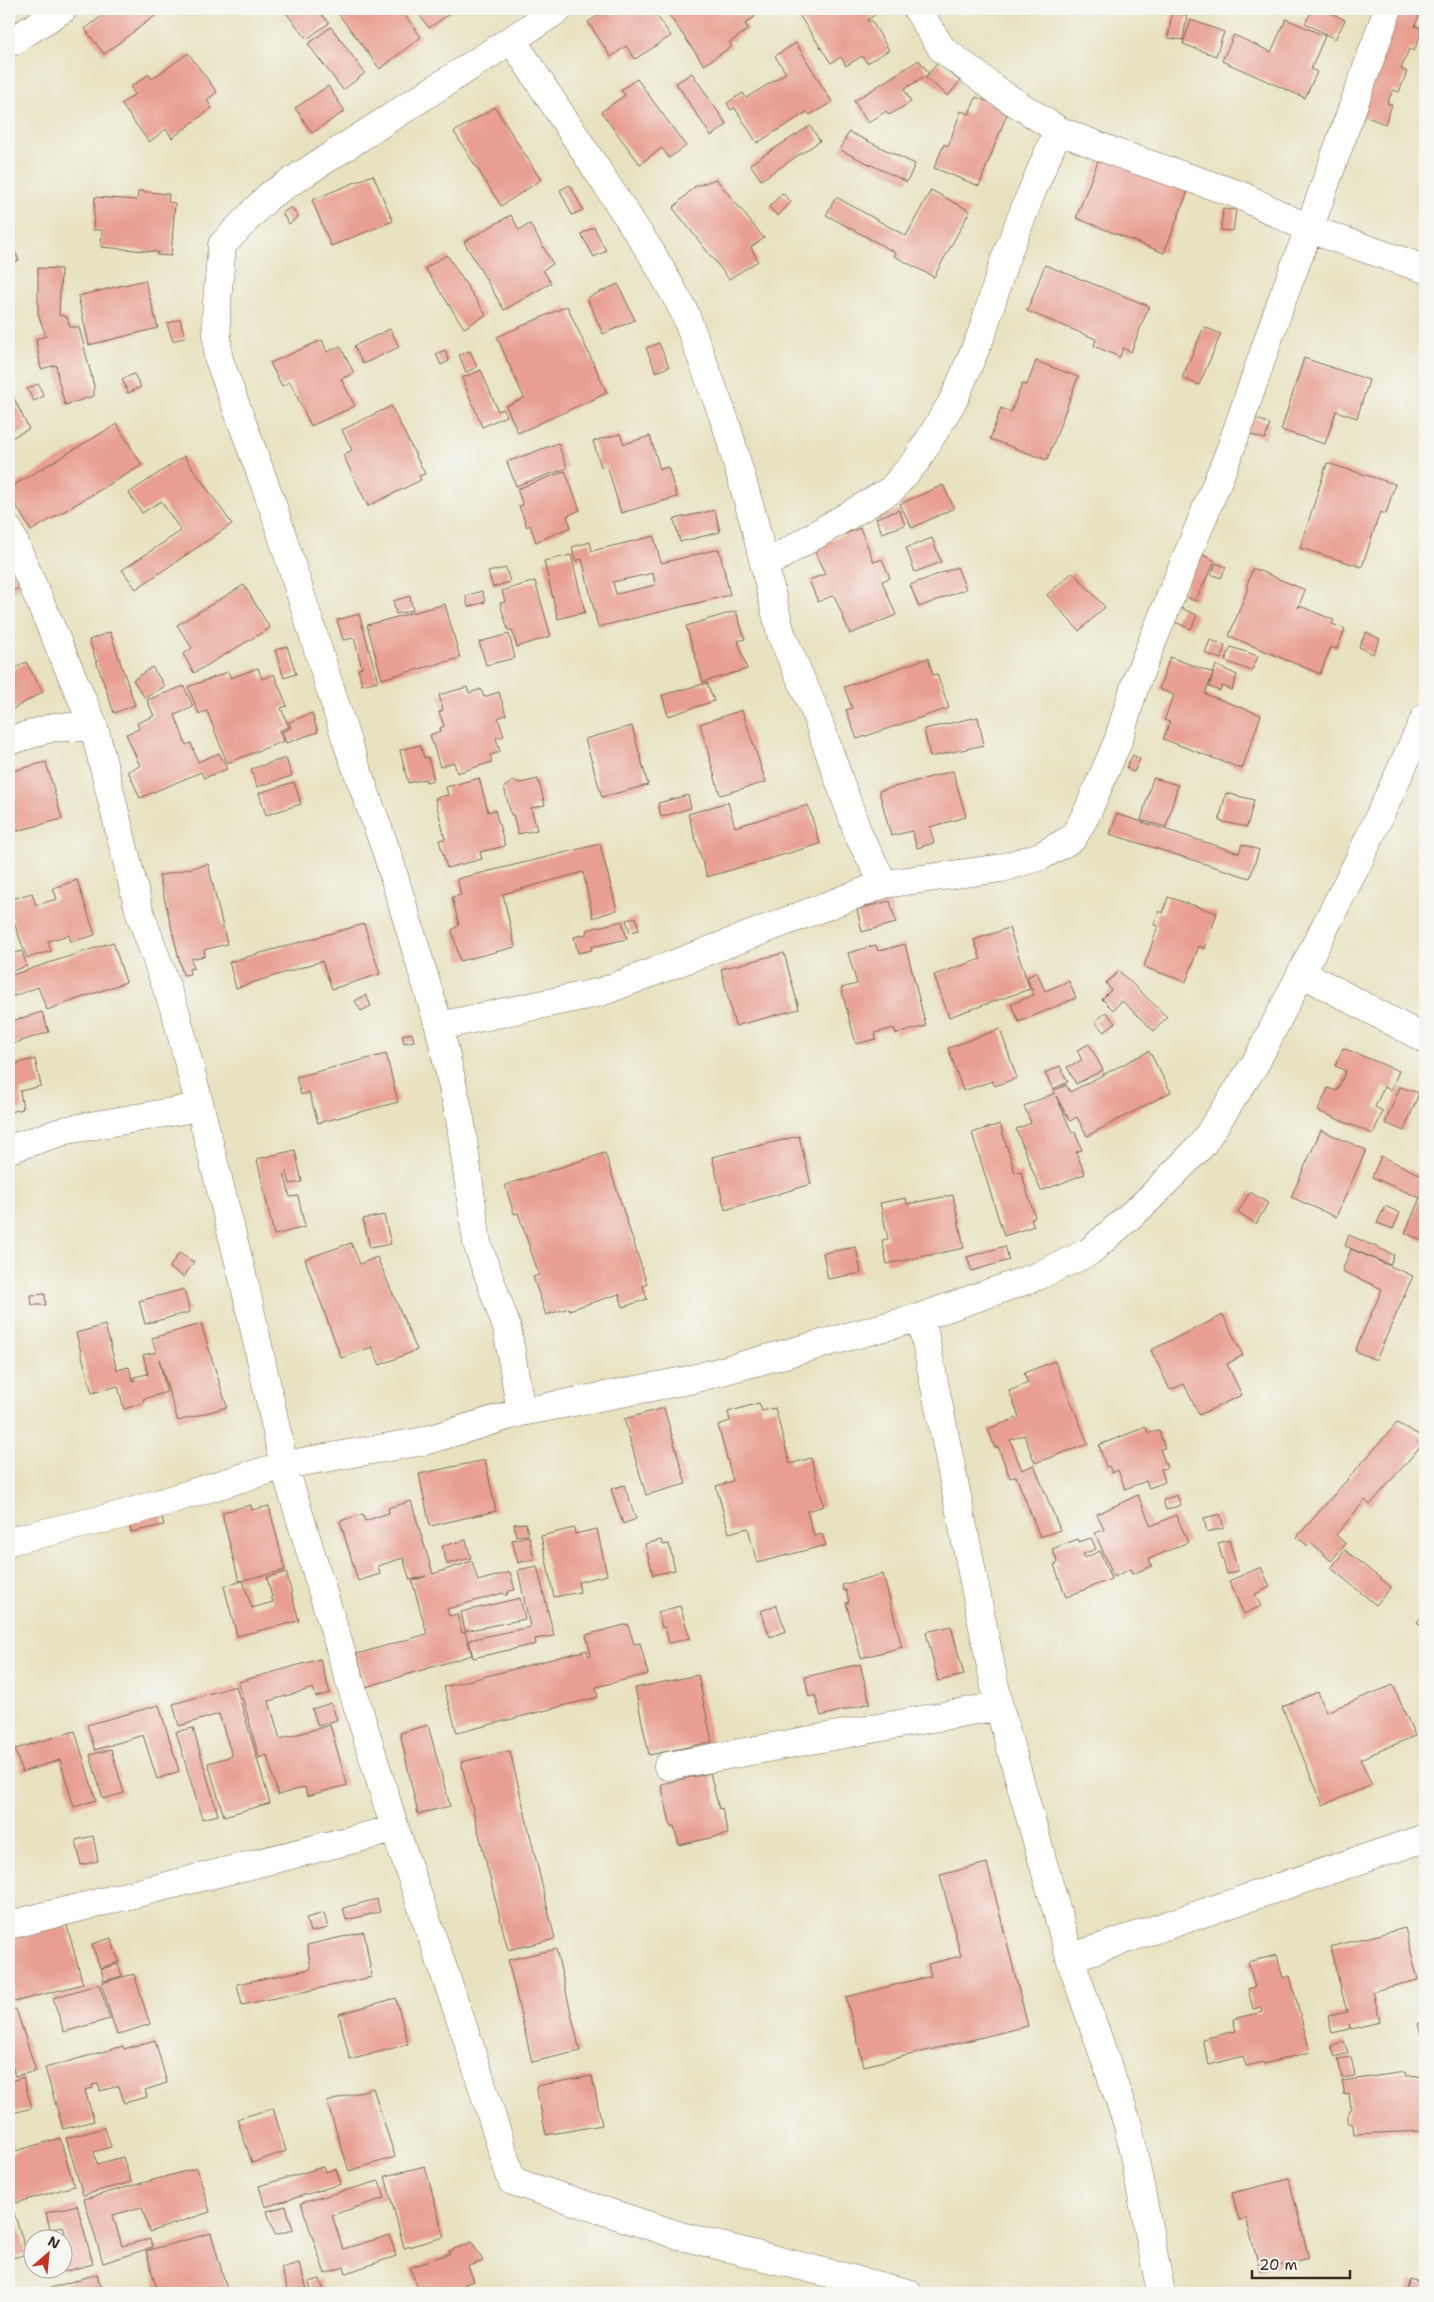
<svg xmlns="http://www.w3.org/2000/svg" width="1434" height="2302" font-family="'Shantell Sans',sans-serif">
  <rect width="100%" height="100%" fill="#f6f6f2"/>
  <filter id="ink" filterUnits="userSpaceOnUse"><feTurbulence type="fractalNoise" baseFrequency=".02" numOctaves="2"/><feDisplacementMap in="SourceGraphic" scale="10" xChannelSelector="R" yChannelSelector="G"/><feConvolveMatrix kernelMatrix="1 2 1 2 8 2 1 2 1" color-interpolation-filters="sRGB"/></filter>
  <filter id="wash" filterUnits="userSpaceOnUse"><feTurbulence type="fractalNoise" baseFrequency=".0096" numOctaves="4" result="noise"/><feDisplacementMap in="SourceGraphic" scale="20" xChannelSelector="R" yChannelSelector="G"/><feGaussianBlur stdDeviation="1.12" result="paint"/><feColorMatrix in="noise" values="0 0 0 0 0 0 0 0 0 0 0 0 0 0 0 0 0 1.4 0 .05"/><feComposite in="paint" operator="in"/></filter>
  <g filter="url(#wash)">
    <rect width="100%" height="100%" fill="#e8e2c0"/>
    <g id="blocks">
      <path fill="#e89e90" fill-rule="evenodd" d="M111,9H164L104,54L85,29Z
        M283,9H317L329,23L307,39Z
        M341,9H400L421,37L380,69L337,12Z
        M415,9H456L429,28Z
        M608,9H652L671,36L635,59L626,46L611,57L588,22Z
        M672,9H748L754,17L745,24L749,29L729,43L732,46L704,65L669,15L674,11Z
        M795,9H873L876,14L867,20L869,22L871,20L889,50L867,63L862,56L846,66L841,57L831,63Z
        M1211,9H1223L1221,13Z
        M1265,9H1277L1275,14Z
        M1313,9H1323L1345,20L1335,39L1305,23Z
        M1397,9H1425V16L1420,14L1415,26L1423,29L1414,51L1409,49L1401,69L1407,72L1399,92L1393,90L1387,103L1392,105L1385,124L1354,112Z
        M1172,13L1187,15L1183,40L1168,38Z
        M1286,19L1325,36L1311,69L1317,72L1305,98L1222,61L1234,35L1271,52Z
        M1191,20L1224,32L1216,56L1183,44Z
        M331,27L365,73L343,90L308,44Z
        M796,43L832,102L810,115L807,112L757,143L735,108L731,110L727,103L743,93L746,98L786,73L775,56Z
        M188,53L217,92L207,100L212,108L172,138L166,129L149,142L121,104L135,94L130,87L149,74L152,79Z
        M919,60L929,74L904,89L911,102L889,115L886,111L868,123L854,101Z
        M938,63L960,81L948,96L925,77Z
        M692,73L727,125L711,136L676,83Z
        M637,79L686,146L669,158L662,148L640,164L601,112L625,95L621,90Z
        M328,86L345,111L312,133L295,108Z
        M976,97L1009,109L979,186L934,168L944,144L948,146L961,111L969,114Z
        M495,107L541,180L501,206L454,132Z
        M810,126L820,141L761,180L750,164Z
        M849,132L915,164L907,182L840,150Z
        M1100,156L1188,191L1164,253L1076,218Z
        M373,175L393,221L331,246L312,200Z
        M716,179L764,238L751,247L758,261L729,279L673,208L694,187Z
        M570,185L583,210L572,215L560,190Z
        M931,190L970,211L934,277L894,256L896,253L826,215L836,197L906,236Z
        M138,191L169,194L168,202L175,203L171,256L157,255L158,252L101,247L102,230H93L95,197L137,200Z
        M782,193L791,202L778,216L769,207Z
        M291,207L298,217L289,224L282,213Z
        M1223,209L1236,210L1233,231L1221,230Z
        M511,215L519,230L530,224L553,264L543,270L551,283L504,310L464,242Z
        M594,227L606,251L594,257L581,234Z
        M9,239L19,260L9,265Z
        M447,255L486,315L464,328L425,268Z
        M1045,265L1149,306L1131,352L1123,348L1120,357L1094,346L1096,339L1027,311Z
        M38,268L61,269L59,315L67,317L70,327H79L94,386V396L65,405L57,375L58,376L56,365L41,369L36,339L46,336L38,314Z
        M145,280L158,328L89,345L78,296Z
        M618,284L635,320L603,334L587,298Z
        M567,306L607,393L518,433L506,406L524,398L497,337Z
        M180,319L185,337L173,341L167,324Z
        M1204,327L1221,334L1199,385L1182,378Z
        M390,329L399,347L363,364L354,346Z
        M322,340L327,352L340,346L354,373L341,379L355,406L311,426L290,382L282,386L270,363Z
        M659,343L669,367L656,372L646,348Z
        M445,350L449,361L441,365L436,354Z
        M470,351L477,367L466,372L459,355Z
        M1425,353V370L1420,368Z
        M1304,358L1369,380L1357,418L1336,411L1325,444L1281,430Z
        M1036,361L1078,377L1047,460L990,439L1001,408L1011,412L1022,384L1027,385Z
        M481,370L498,411L503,409L506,416L482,427L462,378Z
        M134,374L141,387L128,393L122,379Z
        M38,384L44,396L34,401L27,389Z
        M9,388L29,429L9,439Z
        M391,406L425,474L419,476L421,480L368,506L343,455L352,450L342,430Z
        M1252,417L1270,424L1265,439L1246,433Z
        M117,424L142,465L31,531L9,493V488Z
        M620,434L624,444L650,436L660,469L668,467L677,497L621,513L607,465L601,467L593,441Z
        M558,443L567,468L516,486L507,462Z
        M184,456L232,524L136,589L122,570L181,531L161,501L142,513L129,493Z
        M1327,463L1395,484L1386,514L1380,512L1362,567L1300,548Z
        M565,471L580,510L567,516L571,527L536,542L530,525L527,527L519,506L523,505L517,489Z
        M943,485L954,508L912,528L900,504Z
        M715,510L720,532L680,542L674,519Z
        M899,510L905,525L882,533L876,518Z
        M860,528L874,562L882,559L890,578L882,581L896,615L850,634L834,595L818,602L809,580L825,574L813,547Z
        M654,536L661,563L719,549L730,595L598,627L582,559L575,561L572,547L590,542L592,551ZM653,573L655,585L616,594L613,582Z
        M932,538L941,562L915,572L906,548Z
        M1198,552L1215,561L1195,601L1183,595Z
        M571,555L585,612L558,619L544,561Z
        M1216,563L1226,567L1221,578L1211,574Z
        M12,567L22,586L9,593V569Z
        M957,567L966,589L919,607L910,585Z
        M506,568L510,582L493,587L488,572Z
        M1253,568L1305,590L1298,608L1300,606L1334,620L1332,624L1345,629L1337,649L1331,647L1320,674L1229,636L1248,588L1246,587Z
        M1073,572L1105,607L1079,631L1047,595Z
        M535,581L551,636L517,647L512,630H508L500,603L505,602L502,591Z
        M244,585L270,628L194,673L183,654L192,648L177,625Z
        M482,591L485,602L468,607L466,596Z
        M410,596L413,610L396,614L393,601Z
        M445,604L460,658L382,679L367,625Z
        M1181,608L1197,615L1191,629L1175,622Z
        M736,611L745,639L738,641L747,669L703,682L686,626Z
        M359,614L378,681L362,685L358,669L362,668L354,638L343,640L337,620Z
        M110,632L135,705L114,713L89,640Z
        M1366,632L1380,639L1373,654L1359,647Z
        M509,634L515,658L486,665L479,642Z
        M1210,640L1225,645L1221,659L1205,653Z
        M287,646L296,674L284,678L275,650Z
        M1231,647L1258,656L1252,671L1225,661Z
        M1170,657L1213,673L1205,694L1261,715L1242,769L1163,739L1170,722L1164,720L1174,695L1159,689Z
        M928,658L933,675L937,674L949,708L857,739L846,710L852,708L844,687Z
        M26,662L43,692L9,711V672Z
        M1216,665L1237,675L1232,690L1222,686L1220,691L1209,687Z
        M152,667L165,686L145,698L133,680Z
        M258,668L262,679L274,674L287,706L281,708L289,727L279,731L284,741L227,763L207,711L199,714L188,687L228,672L231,678Z
        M707,683L714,701L668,716L662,695Z
        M184,686L193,707L175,715L186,745L191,743L198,762L219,753L227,769L204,778L201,772L140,798L128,771L140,766L126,734L139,729L137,723L154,716L147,700Z
        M467,687L469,693L481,689L484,697L499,692L506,715L498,718L504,736L496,738L500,752L490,755L492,762L457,773L454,762L440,767L430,735L441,731L440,728L444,726L439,712L443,710L439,695Z
        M742,710L766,782L720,795L700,724Z
        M312,713L318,732L286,743L282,732L291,728L289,722Z
        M978,717L984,745L930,757L924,729Z
        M632,726L648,785L602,797L585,739Z
        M420,745L424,758L428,757L434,780L426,782L425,779L408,783L400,750Z
        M1133,755L1140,759L1134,772L1128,770V768L1126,767Z
        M286,758L292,776L257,787L251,769Z
        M46,762L62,819L10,833L9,772Z
        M953,771L966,817L930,827L934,843L917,848L912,831L891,836L879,791Z
        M479,778L488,812L495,810L505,846L480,852L482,859L447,868L439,840L445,839L435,798L448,795L446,787Z
        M1153,778L1178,785L1166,827L1141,820Z
        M538,779L545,805L531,808L537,830L518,834L513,815H511L504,787L513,781L521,783Z
        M294,782L301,804L266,815L259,793Z
        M1226,793L1254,800L1247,827L1219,821Z
        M688,795L691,808L661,817L658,803Z
        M728,802L735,827L808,805L820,844L707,877L688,814Z
        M1117,814L1239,853L1242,844L1259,850L1250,878L1110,834Z
        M600,844L617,910L593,918L583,872L503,894L515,947L460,961L452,930L459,925L452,897L461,895L457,879Z
        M208,864L227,944L204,950L205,956L191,959L194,968L189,969L190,974L183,975L159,876Z
        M77,880L95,935L71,942L69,935L48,941L51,951L27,958L9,909V900L32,893L36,905L57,899L53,888Z
        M1168,897L1217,913L1205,949L1199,946L1186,982L1144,967L1158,926L1154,925L1159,911L1163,913Z
        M890,901L896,923L862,932L857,909Z
        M636,917L639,930L630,932L626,920Z
        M622,921L627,939L591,947L592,950L578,953L574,937L587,934L586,930Z
        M364,924L380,974L332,989L322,961L236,988L229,962Z
        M1009,928L1030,989L949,1017L934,975L981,959L974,940Z
        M113,942L126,982L47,1010L38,987L9,998V976Z
        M905,944L926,1026L896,1034L894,1028L875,1033L876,1039L856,1044L841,988L857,984L848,953L876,945L878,951Z
        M22,951L27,966L9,972V955Z
        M784,953L799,1009L735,1026L721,969Z
        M1119,971L1167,1017L1154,1031L1122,1001L1113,1010L1102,999L1111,990L1106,983Z
        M1037,972L1045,991L1069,981L1076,998L1019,1022L1011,1004L1034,995L1027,977Z
        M366,995L371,1006L361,1011L355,1001Z
        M42,1012L49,1032L9,1045V1022Z
        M1106,1012L1115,1023L1104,1032L1095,1022Z
        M1000,1029L1017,1078L995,1086L992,1081L963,1091L948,1048Z
        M412,1033L414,1041L404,1043L402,1035Z
        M1089,1044L1103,1070L1076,1084L1067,1067L1082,1060L1077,1050Z
        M1343,1048L1399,1071L1391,1090L1384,1087L1375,1107L1383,1111L1373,1134L1318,1111L1328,1088L1337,1091L1346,1071L1335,1066Z
        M1149,1051L1171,1092L1087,1136L1077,1117L1070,1121L1056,1096L1072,1133L1075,1132L1082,1150L1076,1152L1085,1174L1041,1191L1016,1129L1031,1123L1024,1106L1055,1093L1053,1091L1066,1085L1070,1092Z
        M386,1054L398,1102L318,1123L309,1092L301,1095L296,1077Z
        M35,1059L41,1086L20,1091L23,1109L9,1112V1065Z
        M1060,1066L1068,1082L1053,1089L1045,1073Z
        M1400,1087L1419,1093L1404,1131L1385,1123Z
        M1000,1124L1015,1173L1021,1172L1035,1217L1031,1219L1034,1226L1004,1236L972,1133Z
        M1321,1130L1366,1150L1336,1217L1291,1197Z
        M799,1136L811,1184L725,1210L712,1157Z
        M295,1150L302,1182L290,1184L287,1172L284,1173L290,1197L298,1196L305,1227L274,1235L257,1159Z
        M605,1153L647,1284L643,1286L647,1299L623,1307L619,1294L569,1310V1308L546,1315L533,1277L539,1275L518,1213L514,1214L505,1185Z
        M1381,1156L1425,1177V1242L1405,1233L1420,1198L1372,1177Z
        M1250,1192L1268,1203L1256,1224L1238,1212Z
        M953,1195L964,1248L887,1264L882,1240L888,1239L880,1203L906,1198L907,1204Z
        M1385,1206L1400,1213L1393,1229L1377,1223Z
        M384,1215L391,1244L370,1248L363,1219Z
        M1349,1235L1394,1255L1390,1265L1345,1246Z
        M351,1243L360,1264L377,1257L417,1350L380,1365L372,1347L341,1358L305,1259Z
        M1005,1246L1009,1260L972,1271L967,1257Z
        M856,1247L861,1273L828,1279L823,1253Z
        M1351,1249L1413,1276L1376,1360L1355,1351L1382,1289L1342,1271Z
        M179,1253L194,1262L184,1277L169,1268Z
        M184,1289L190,1312L145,1324L139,1301Z
        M45,1294L46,1305H32L31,1295Z
        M13,1297L15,1307L9,1308V1298Z
        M1223,1315L1243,1355L1227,1364L1242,1395L1199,1415L1184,1384L1170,1390L1151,1350Z
        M201,1324L227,1407L178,1421L159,1359L167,1392L143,1399L144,1403L124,1409L118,1386L92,1393L76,1333L105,1325L117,1370L129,1367L133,1381H135L134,1377L148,1374L143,1355L156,1352L152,1338Z
        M1055,1361L1088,1444L1035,1463L1024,1435L1010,1440L1022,1470L1034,1465L1060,1530L1040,1537L1016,1476L1010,1478L998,1447L995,1448L988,1429L1019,1417L1009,1391L1028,1383L1024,1373Z
        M759,1403L762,1411L775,1408L790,1464L811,1458L824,1506L807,1511L814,1536L822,1534L826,1545L757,1563L748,1528L729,1533L716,1486L733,1481L718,1425L730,1421L728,1412Z
        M664,1408L686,1484L646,1495L624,1419Z
        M1397,1423L1425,1438V1441L1370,1505L1365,1500L1336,1535L1346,1544L1331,1561L1311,1543L1308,1546L1297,1537Z
        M1146,1427L1148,1433L1159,1431L1165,1448L1160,1449L1167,1468L1161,1469L1165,1482L1149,1488L1146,1481L1125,1489L1118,1470L1112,1473L1109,1466L1106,1467L1099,1445Z
        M485,1460L496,1511L430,1526L419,1474Z
        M624,1485L636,1519L623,1524L611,1489Z
        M1138,1495L1151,1526L1176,1515L1188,1542L1149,1559L1152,1566L1132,1574L1130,1569L1114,1577L1095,1533L1104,1530L1097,1514Z
        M1177,1495L1181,1505L1166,1510L1163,1500Z
        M411,1501L433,1574L472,1561L478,1581L510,1572L515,1590L509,1591L506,1596L503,1593L447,1609L449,1616L457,1614L462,1633L465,1632L472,1655L366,1687L357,1654L427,1634L412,1581L426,1576L410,1580L403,1558L378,1566L380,1574L358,1581L340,1521L363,1514L365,1521L389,1513L388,1508Z
        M251,1505L252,1510L269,1506L285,1570L239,1581L223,1518V1512Z
        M160,1510L164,1525L131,1532L128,1518Z
        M1220,1514L1224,1528L1207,1532L1204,1518Z
        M526,1523L528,1535L516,1536L514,1524Z
        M574,1528L575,1534L597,1529L607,1575L578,1582L580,1592L554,1597L541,1536Z
        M529,1536L534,1559L518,1563L512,1540Z
        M1091,1538L1096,1549L1083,1554L1085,1558L1100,1551L1111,1579L1066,1597L1054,1565L1058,1563L1052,1549L1078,1539L1079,1542Z
        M466,1540L471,1558L447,1564L442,1546Z
        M661,1540L663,1545L669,1544L675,1570L653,1575L645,1544Z
        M1229,1540L1238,1571L1227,1574L1218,1543Z
        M1345,1550L1391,1587L1376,1605L1331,1568Z
        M537,1566L554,1636L535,1639L536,1644L473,1658L469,1640L530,1627L518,1570Z
        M1261,1567L1270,1587L1255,1594L1261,1606L1244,1614L1229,1581Z
        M286,1572L299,1621L237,1636L224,1586L243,1581L252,1608L273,1602L267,1577Z
        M883,1574L902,1647L861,1658L846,1603L849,1602L846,1590L844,1591L842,1585Z
        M520,1598L525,1619L465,1631L461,1612Z
        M776,1605L786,1631L770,1637L761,1611Z
        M680,1606L690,1638L669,1643L665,1627L662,1628L658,1612Z
        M1425,1613V1630L1417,1622Z
        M628,1624L634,1644L640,1643L648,1674L596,1687L598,1697L457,1733L444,1687L587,1650L588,1656L591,1655L586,1635Z
        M951,1626L964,1675L938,1681L926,1632Z
        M320,1659L330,1693L316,1697L313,1688L269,1701L280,1739L330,1725L347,1785L307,1796L305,1787L278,1795L267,1755L259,1758L238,1682Z
        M860,1664L870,1703L821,1716L815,1695L809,1697L805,1677Z
        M698,1675L712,1742L649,1755L635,1688Z
        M1393,1685L1415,1736L1360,1759L1372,1785L1323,1805L1282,1707L1318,1692L1326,1712Z
        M236,1686L270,1803L224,1816L208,1763L232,1756L219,1714L179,1726L173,1704Z
        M331,1703L337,1720L318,1726L312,1709Z
        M159,1705L179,1771L157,1779L143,1735L95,1750L87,1725Z
        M428,1725L450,1806L418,1814L400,1733Z
        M193,1728L218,1815L202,1819L176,1732Z
        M75,1731L96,1800L74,1807L60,1760L22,1772L15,1749Z
        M111,1749L124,1793L103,1799L90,1755Z
        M510,1751L555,1939L508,1950L461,1762Z
        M710,1773L719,1809L722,1808L728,1834L679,1845L674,1826L671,1827L661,1784Z
        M93,1836L98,1861L81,1865L76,1840Z
        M987,1863L1028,2026L864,2066L846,1997L931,1976L928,1964L961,1956L940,1875Z
        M377,1899L380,1912L346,1920L343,1908Z
        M324,1913L328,1928L310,1932L306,1918Z
        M65,1919L83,1984L14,2002L9,1983V1934Z
        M1405,1928L1418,1980L1373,1991L1380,2022L1351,2029L1349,2024L1350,2029L1332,2033L1328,2016L1347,2012L1330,1947Z
        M364,1932L372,1977L242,2005L237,1984L311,1969L307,1945Z
        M111,1938L119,1962L100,1968L92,1944Z
        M556,1949L580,2051L532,2062L508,1960Z
        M1277,1955L1283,1978L1290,1976L1310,2052L1264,2064L1263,2062L1246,2066L1243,2056L1209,2065L1202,2039L1236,2031L1233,2019L1262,2012L1261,2007L1253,2009L1248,1989L1255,1987L1248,1962Z
        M118,1964L122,1976L104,1981L101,1969Z
        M134,1974L150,2024L117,2035L101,1983Z
        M99,1984L110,2019L64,2032L53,1998Z
        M396,1998L408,2044L350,2060L339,2014Z
        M16,2009L36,2071L15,2076L9,2056V2011Z
        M1425,2021V2047L1418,2024Z
        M155,2040L167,2083L145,2090L147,2097L124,2103L119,2086L100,2091L98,2084L92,2085L93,2088L85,2090L94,2121L63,2129L45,2068L123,2046L124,2049Z
        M1344,2041L1348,2053L1335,2057L1331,2046Z
        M1351,2057L1355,2076L1342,2078L1338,2059Z
        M1405,2072L1406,2076L1425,2075V2131L1354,2134L1353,2125L1348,2122V2112L1351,2108L1349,2094L1345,2095L1342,2081Z
        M592,2076L602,2125L546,2135L536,2086Z
        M23,2077L32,2108L9,2114V2082Z
        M373,2088L395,2157L349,2171L327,2102Z
        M273,2108L286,2151L252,2163L237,2119Z
        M105,2128L111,2147L94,2152L97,2164L123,2157L131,2182L83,2195L66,2138Z
        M9,2130L14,2147L9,2148Z
        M60,2138L74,2186L9,2205V2153Z
        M425,2166L444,2237L404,2248L385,2176Z
        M323,2167L325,2172L336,2169L341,2184L265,2207L259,2186Z
        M197,2168L210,2212L149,2232L142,2207L113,2215L122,2246L150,2239L153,2247L103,2263L84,2199Z
        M1289,2179L1309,2258L1260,2271L1246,2218L1239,2220L1232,2193Z
        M379,2181L385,2198L332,2215L343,2249L390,2235L396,2256L346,2273L344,2267L325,2274L301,2203Z
        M77,2205L93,2264L63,2272L62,2251L69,2249L63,2226L50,2229L46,2213Z
        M286,2206L293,2230L275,2235L267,2211Z
        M14,2213L27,2254L9,2259V2214Z
        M211,2233L228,2293H158L146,2251Z
        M472,2242L483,2261L468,2266L474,2281L465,2284L468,2293H420L410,2268L450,2253L449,2251Z
        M299,2263L308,2293H289L281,2268Z
        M97,2274L102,2293H34Z
        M320,2279L323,2289L312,2293L309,2282Z
        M1410,2280L1425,2285V2293H1405Z"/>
    </g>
  </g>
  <g filter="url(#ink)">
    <use href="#blocks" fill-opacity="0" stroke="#786a57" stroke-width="1"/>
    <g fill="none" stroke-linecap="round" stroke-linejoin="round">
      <g stroke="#786a57" stroke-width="29">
        <path id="street" d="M917,9L942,49L1002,94L1058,130L1119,154L1240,195L1309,229L1388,9
          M9,43L63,9
          M9,530L94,727L139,910L176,1014L200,1107L245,1286L284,1465L395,1829L470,2047L512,2181L681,2236L908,2293
          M765,565L891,490L917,460L954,399L982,333L1005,259L1030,196L1058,130
          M9,741L54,727H94
          M884,884L1002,868L1041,856L1073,838L1087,813L1118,741L1136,682L1231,448L1280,305L1309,229L1425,269
          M1302,973L1425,1039
          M439,1026L601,992L884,884L859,836L814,709L781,634L754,522L726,424L684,311L652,254L512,40
          M9,1149L67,1130L200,1107
          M921,1317L999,1707L1070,1958L1128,2125L1161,2293
          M521,1412L507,1328L477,1243L460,1118L439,1026L387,853L348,745L273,507L218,357L216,314L222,245L269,196L559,9
          M9,1541L121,1515L284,1465L424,1441L521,1412L689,1380L921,1317L1038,1276L1089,1252L1146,1202L1201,1146L1255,1064L1359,860L1425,718
          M668,1766L976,1710L999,1707
          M9,1925L395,1829
          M1070,1958L1425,1838"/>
      </g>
      <use href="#street" stroke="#fff" stroke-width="28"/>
    </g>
  </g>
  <rect width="1434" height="2302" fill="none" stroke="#f6f6f2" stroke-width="30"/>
  <g transform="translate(48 2254) rotate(27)"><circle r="24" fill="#f6f6f2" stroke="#aba49d"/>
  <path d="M0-4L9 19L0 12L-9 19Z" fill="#c8321e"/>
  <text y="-8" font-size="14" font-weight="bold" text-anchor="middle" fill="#3b2a1e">N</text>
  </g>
  <path d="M1252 2270v8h98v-8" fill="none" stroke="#3b2a1e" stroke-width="2.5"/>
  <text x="1259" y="2270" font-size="15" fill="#3b2a1e" stroke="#f6f6f2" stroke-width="4" paint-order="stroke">20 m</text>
</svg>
